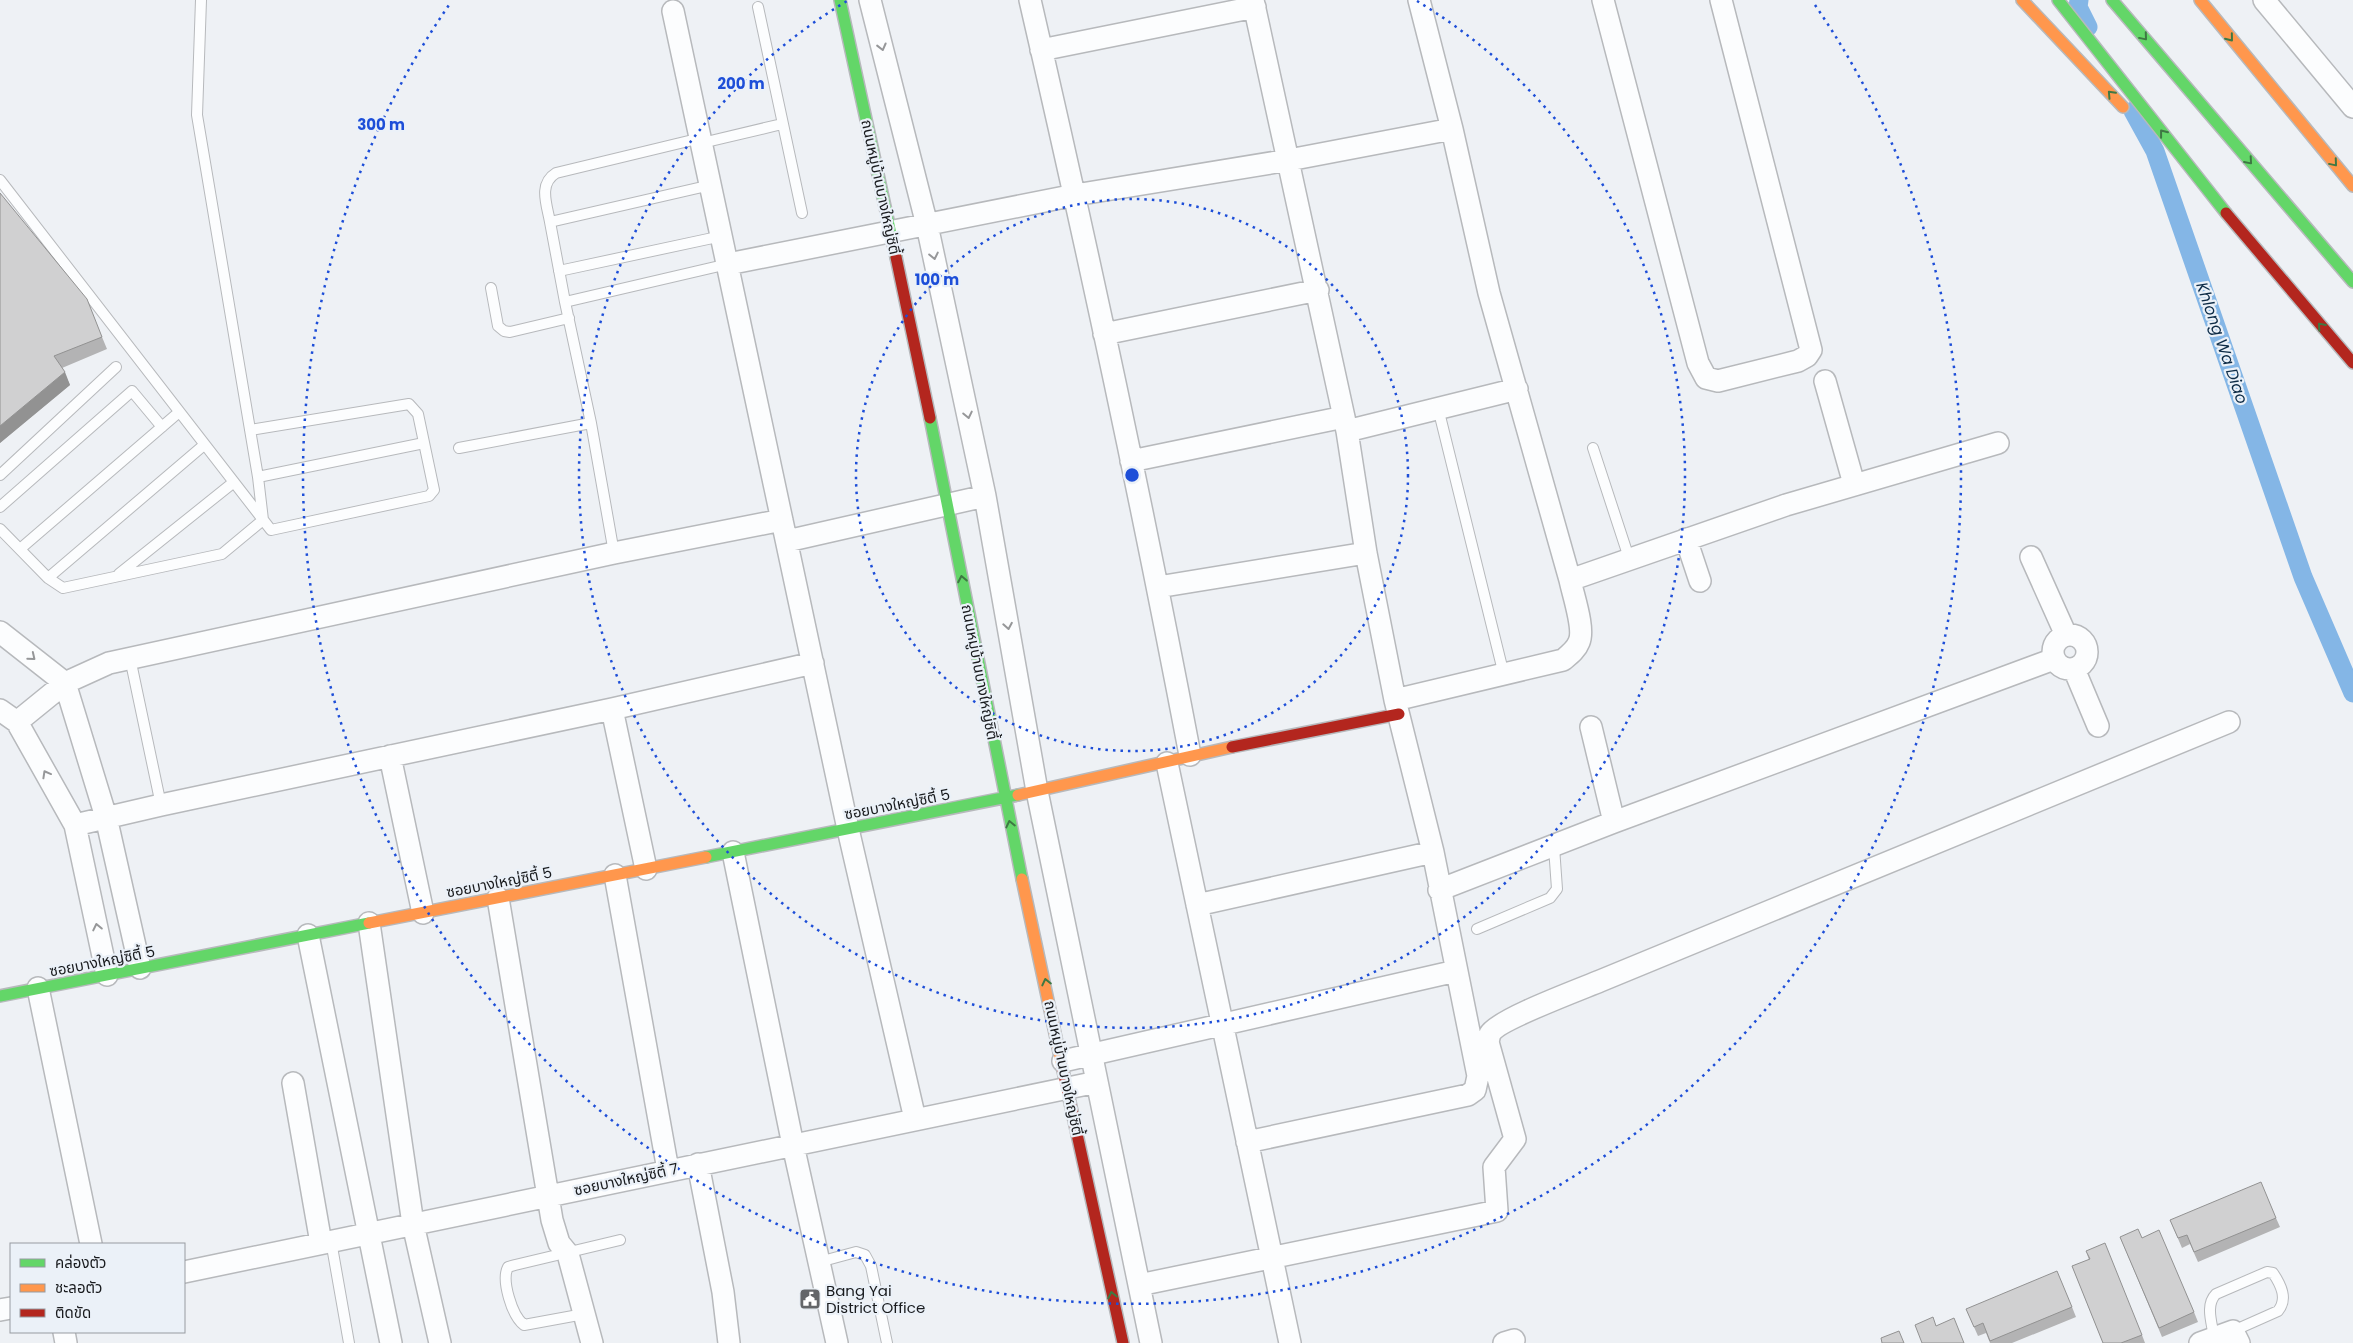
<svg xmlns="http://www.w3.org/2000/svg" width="2353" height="1343" font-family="Poppins,'Noto Sans Thai',sans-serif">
  <rect width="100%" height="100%" fill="#eef1f5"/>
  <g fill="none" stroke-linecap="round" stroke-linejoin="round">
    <path stroke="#84b6e6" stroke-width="19" d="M2079,0L2078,7L2088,27
      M2133,111L2155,151L2303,577L2353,693"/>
    <g stroke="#b7b9bc" stroke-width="12">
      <path id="lane" d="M758,7L802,213
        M702,143L782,124
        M0,180L271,530L429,496L434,490L418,414L409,404L250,430
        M550,222C547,205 538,184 556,173L701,138
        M559,271L722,236
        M491,288L498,326L504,331L510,332L569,318
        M565,302L550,222L711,185
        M1438,408L1504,675
        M459,448L591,423
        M1593,448L1629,558
        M0,475L116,367
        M258,477L424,443
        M0,507L132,391L162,427
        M0,529L48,578L63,588L222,554L263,520L258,477L197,115L201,0
        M20,549L178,413
        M614,553L591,423L565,302L728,264
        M119,574L234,482
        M48,578L204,445
        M130,658L161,805
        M1477,929L1550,898L1557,889L1554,847
        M331,1241L349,1343
        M819,1262L856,1252L865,1255L871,1266L887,1343
        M584,1314L524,1325C512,1316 501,1280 508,1267L515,1265L620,1240
        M2214,1337C2212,1323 2205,1305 2216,1294L2267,1272L2273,1273C2281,1285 2288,1299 2278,1311L2233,1331"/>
    </g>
    <g stroke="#b7b9bc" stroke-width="24">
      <path id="street" d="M870,0L927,225L985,496L1037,791L1151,1343
        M1030,0C1088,251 1142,502 1190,755
        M1603,0L1698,363L1706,378L1718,381L1798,361L1807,356L1811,350L1721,0
        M2264,0L2353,107
        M673,11L848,829L915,1119
        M1041,50L1255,7
        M728,264L1075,195L1289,160L1452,129L1419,0
        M1104,334L1318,290
        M1825,381L1854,484
        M1347,431L1517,389
        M1131,461L1344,417
        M1686,539L1700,581
        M787,541L985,496
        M2031,557L2066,635
        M1570,580L1786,505L1998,443
        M1158,587L1366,553
        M0,632L65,683L106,817L140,968
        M2053 652a17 17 0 1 1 34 0a17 17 0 1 1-34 0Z
        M2074,669L2098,726
        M1395,700L1563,660C1569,655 1576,650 1579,642C1585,629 1573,595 1570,580L1489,293L1452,129
        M612,709L646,869
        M0,710L17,722L75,825L107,975
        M17,722L65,683L109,663L614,553L782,520
        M1591,727L1614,822
        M390,756L423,913
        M1167,763L1290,1343
        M75,825L161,805L612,709L813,663
        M733,852L793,1145L837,1343
        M615,875L668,1170
        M1439,890L1614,822L2054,659
        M498,898L552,1220L559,1243L568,1254L592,1343
        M1197,905L1433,852
        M369,923L413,1224L440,1343
        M308,935L391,1343
        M38,988L91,1244
        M1063,1061L1456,971
        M293,1083L321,1243
        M1247,1142L1468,1095L1475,1090L1478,1076L1433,852L1395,700L1366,553L1347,431L1253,0
        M698,1164L723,1292L729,1343
        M184,1272L1097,1082
        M1139,1285L1497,1211L1494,1167L1515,1139L1488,1042C1489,1039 1489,1036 1490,1034C1497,1020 1581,989 1600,981L2229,722
        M0,1310L11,1308
        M64,1332L66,1343
        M1504,1343L1514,1340
        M2200,1343L2233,1331L2239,1343"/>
    </g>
    <g stroke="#b7b9bc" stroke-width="14">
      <path id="fast" d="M840,0L896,257
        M2058,0L2226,213
        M2112,0L2353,282
        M930,418L1022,879
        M706,857L1018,795
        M0,996L369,923"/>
    </g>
    <g stroke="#b7b9bc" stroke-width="14">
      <path id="slow" d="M2022,0L2123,107
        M2200,0L2353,186
        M1018,795L1232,747
        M1022,879L1062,1066
        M369,923L706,857"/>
    </g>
    <g stroke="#b7b9bc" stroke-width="14">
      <path id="jam" d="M2226,213L2353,363
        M896,257L930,418
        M1232,747L1399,714
        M1062,1066L1123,1343"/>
    </g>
    <use href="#lane" stroke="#fcfdfe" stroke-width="10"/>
    <use href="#street" stroke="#fcfdfe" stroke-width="21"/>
    <use href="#fast" stroke="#63d668" stroke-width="11"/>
    <use href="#slow" stroke="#ff974d" stroke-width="11"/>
    <use href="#jam" stroke="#b3261e" stroke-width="11"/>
  </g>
  <path fill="#b3b3b4" d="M0,193L102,337L107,349L62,368L70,385L0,443Z
    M2276,1218L2280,1227L2198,1262L2190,1244L2182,1248L2170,1220Z
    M2120,1237L2142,1238L2194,1312L2198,1322L2162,1337Z
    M2086,1251L2142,1335L2145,1343H2103L2072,1266L2089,1260Z
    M2072,1307L2076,1317L2012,1343H1990L1986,1333L1978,1336L1966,1309Z"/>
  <path fill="#929292" d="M65,372L70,385L0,443V426Z"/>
  <path fill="#d0d0d1" stroke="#929292" d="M0,193L87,299L102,337L54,356L65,372L0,426Z
    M2261,1182L2276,1218L2194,1252L2187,1235L2178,1238L2170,1220Z
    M2138,1229L2142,1238L2159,1230L2194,1312L2159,1328L2120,1237Z
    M2105,1243L2142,1335L2121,1343H2103L2072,1266L2090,1259L2086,1251Z
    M2057,1271L2072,1307L1990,1341L1983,1323L1974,1327L1966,1309Z
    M1933,1317L1936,1326L1954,1318L1964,1343H1922L1915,1325Z
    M1899,1331L1904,1343H1882L1881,1338Z"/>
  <defs><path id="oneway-chevron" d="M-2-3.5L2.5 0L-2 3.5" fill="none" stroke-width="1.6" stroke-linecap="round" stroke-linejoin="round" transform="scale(1.25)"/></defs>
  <g stroke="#3e7843">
    <use href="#oneway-chevron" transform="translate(2144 37) rotate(50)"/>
    <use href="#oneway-chevron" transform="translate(2230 38) rotate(51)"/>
    <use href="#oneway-chevron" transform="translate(2111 94) rotate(-133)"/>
    <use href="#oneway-chevron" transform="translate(2163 133) rotate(-128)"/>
    <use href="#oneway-chevron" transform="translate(2249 161) rotate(49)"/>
    <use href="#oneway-chevron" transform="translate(2334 163) rotate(50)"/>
    <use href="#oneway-chevron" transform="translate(2321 326) rotate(-131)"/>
    <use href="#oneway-chevron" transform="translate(962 579) rotate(-101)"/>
    <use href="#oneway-chevron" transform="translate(1010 824) rotate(-103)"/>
    <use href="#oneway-chevron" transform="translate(1046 982) rotate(-103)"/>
    <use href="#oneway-chevron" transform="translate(1112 1295) rotate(-102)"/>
  </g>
  <g stroke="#969799">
    <use href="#oneway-chevron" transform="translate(882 47) rotate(76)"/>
    <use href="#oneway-chevron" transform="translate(934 256) rotate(78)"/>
    <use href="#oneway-chevron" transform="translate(968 415) rotate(78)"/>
    <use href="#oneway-chevron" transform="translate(1008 626) rotate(80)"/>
    <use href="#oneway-chevron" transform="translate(32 657) rotate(39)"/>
    <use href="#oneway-chevron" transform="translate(46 774) rotate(-119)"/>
    <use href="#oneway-chevron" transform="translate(97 927) rotate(-102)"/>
  </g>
  <g fill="none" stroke="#1d4ed8" stroke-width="2.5" stroke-dasharray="2.5 5">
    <circle cx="1132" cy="475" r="276"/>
    <path d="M1417 1A553 553 0 1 1 847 1"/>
    <path d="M1815 5A829 829 0 1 1 449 5"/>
  </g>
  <defs>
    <g id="civic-square" transform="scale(1.125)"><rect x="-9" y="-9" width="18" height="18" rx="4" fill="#646669" stroke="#ebf1f8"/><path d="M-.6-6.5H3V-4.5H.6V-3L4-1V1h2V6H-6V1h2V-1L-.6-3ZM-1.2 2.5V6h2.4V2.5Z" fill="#fff"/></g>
  </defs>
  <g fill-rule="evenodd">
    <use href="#civic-square" x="810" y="1299"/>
  </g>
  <g text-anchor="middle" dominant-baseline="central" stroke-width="4.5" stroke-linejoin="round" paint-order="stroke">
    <g font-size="15" fill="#191b1e" stroke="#ebf1f8">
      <text transform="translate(881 187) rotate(78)">ถนนหมู่บ้านบางใหญ่ซิตี้</text>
      <text transform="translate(980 672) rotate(79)">ถนนหมู่บ้านบางใหญ่ซิตี้</text>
      <text transform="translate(897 804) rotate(-11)">ซอยบางใหญ่ซิตี้ 5</text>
      <text transform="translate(499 882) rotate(-11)">ซอยบางใหญ่ซิตี้ 5</text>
      <text transform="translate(102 961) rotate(-11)">ซอยบางใหญ่ซิตี้ 5</text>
      <text transform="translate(1064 1068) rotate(78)">ถนนหมู่บ้านบางใหญ่ซิตี้</text>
      <text transform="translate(626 1179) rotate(-12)">ซอยบางใหญ่ซิตี้ 7</text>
    </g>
    <g font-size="15" fill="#191b1e" stroke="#ebf1f8" text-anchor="start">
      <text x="826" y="1290">Bang Yai<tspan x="826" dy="17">District Office</tspan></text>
    </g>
    <g font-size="16" font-style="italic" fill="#0d2b46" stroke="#ebf1f8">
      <text transform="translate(2222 343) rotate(71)">Khlong Wa Diao</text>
    </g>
  </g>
  <circle cx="1132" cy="475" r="8" fill="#1d4ed8" stroke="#ebf1f8" stroke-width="2.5"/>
  <g font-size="15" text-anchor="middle" font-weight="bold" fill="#1d4ed8" stroke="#ebf1f8" stroke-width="4.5" stroke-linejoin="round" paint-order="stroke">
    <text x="741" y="89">200 m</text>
    <text x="381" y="130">300 m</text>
    <text x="937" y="285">100 m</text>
  </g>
  <rect x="10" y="1243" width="175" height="90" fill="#ebf1f8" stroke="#979ba1"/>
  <rect x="20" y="1259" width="25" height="8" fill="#63d668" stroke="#979ba1"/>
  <text x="55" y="1268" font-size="15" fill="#191b1e">คล่องตัว</text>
  <rect x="20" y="1284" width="25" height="8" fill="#ff974d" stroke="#979ba1"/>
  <text x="55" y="1293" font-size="15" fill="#191b1e">ชะลอตัว</text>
  <rect x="20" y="1309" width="25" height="8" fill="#b3261e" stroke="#979ba1"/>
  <text x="55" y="1318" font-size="15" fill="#191b1e">ติดขัด</text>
</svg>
